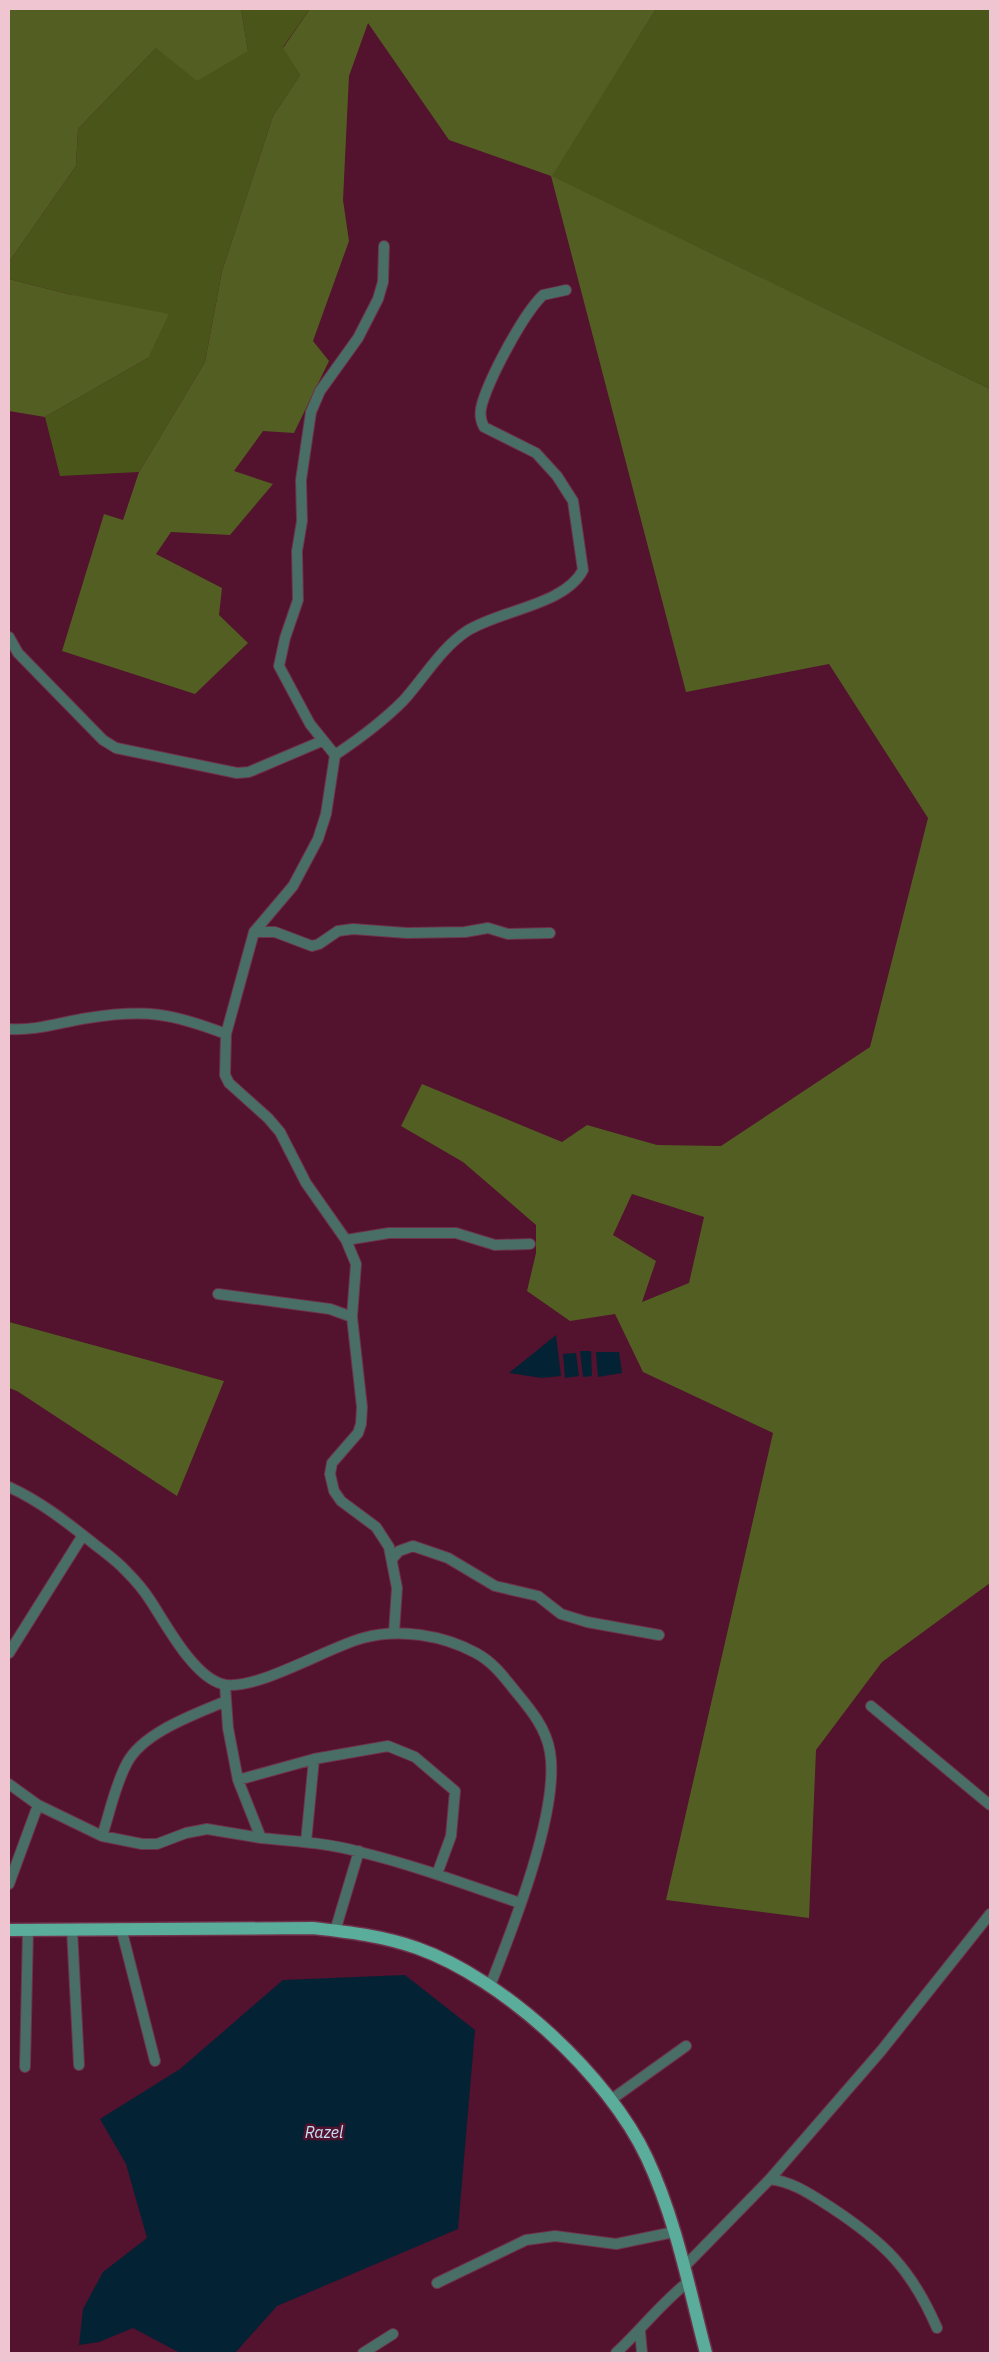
<svg xmlns="http://www.w3.org/2000/svg" width="999" height="2362" font-family="'IBM Plex Sans',sans-serif">
  <rect width="100%" height="100%" fill="#53122d"/>
  <path fill="#4a5519" d="M241,9H310L283,47L300,75L273,116L222,271L205,362L139,472L60,476L45,417L148,358L72,295L9,279V262L76,166L78,129L156,48L248,51Z
    M656,9H990V389L551,176Z"/>
  <path fill="#535e23" fill-rule="evenodd" d="M9,9H241L248,51L197,81L156,48L78,129L76,166L9,262Z
    M310,9H656L552,176L990,389V1583L882,1662L816,1750L809,1918L666,1900L773,1433L643,1372L615,1314L570,1321L527,1291L536,1253V1225L463,1162L401,1126L422,1084L562,1142L587,1125L657,1145L721,1146L870,1047L928,818L829,664L686,692L551,176L449,140L368,23L349,76L343,200L349,241L313,341L329,361L294,433L263,431L234,471L273,484L230,535L171,532L156,554L222,588L219,615L248,643L195,694L62,651L104,514L123,520L139,472L205,362L222,271L273,116L300,75L283,48ZM632,1194L704,1217L689,1283L642,1302L656,1261L613,1235Z
    M9,279L72,295L169,314L148,358L45,417L9,411Z
    M9,1322L224,1381L177,1496L17,1391L9,1388Z"/>
  <path fill="#032335" d="M556,1335L561,1376L542,1378L509,1373Z
    M580,1351H591L592,1376L583,1377Z
    M596,1352H619L622,1373L598,1377Z
    M576,1353L579,1376L565,1378L563,1354Z
    M405,1975L475,2030L458,2229L277,2306L235,2353H180L133,2328L99,2342L79,2345L83,2309L103,2272L147,2238L126,2164L100,2119L180,2069L283,1980Z"/>
  <g fill="none" stroke-linecap="round" stroke-linejoin="round">
    <g stroke="#6f324b" stroke-width="12">
      <path id="street" d="M384,246L383,282L378,299L358,338L320,391L311,412L301,480L302,521L297,551L298,600L285,638L279,666L310,724L335,755L326,814L318,839L293,886L254,932L226,1034L225,1075L229,1083L268,1118L280,1132L306,1183L346,1240L356,1264L352,1317L362,1407L361,1424L358,1433L332,1463L330,1474L334,1491L341,1501L376,1527L389,1547L397,1588L394,1633
        M9,637L18,653L103,740L116,748L237,773L249,772L322,741
        M335,755C359,739 382,722 403,701C424,678 441,648 467,631C500,610 565,605 583,570L573,501L557,476L536,453L484,427C480,420 480,411 482,404C490,377 523,314 543,295L566,290
        M254,932H275L312,946L319,944L338,931L353,929L407,933L465,932L488,928L508,934L550,933
        M9,1029C36,1031 61,1022 88,1018C146,1009 171,1013 226,1034
        M346,1240L389,1233H456L495,1245L530,1244
        M218,1294L330,1309L352,1317
        M9,1487C42,1502 69,1524 98,1547C107,1554 118,1562 126,1571C135,1580 143,1589 150,1600C166,1624 193,1676 222,1684C253,1693 328,1647 363,1638C399,1628 443,1635 476,1653C493,1662 504,1677 516,1692C531,1710 546,1728 550,1752C560,1810 512,1930 490,1986
        M393,1558L399,1551L413,1546L448,1558L495,1586L538,1596L561,1614L587,1622L659,1635
        M9,1653L83,1535
        M871,1706L990,1805
        M238,1780L314,1759L388,1746L415,1757L455,1791L451,1836L437,1874
        M9,1784L38,1805L102,1836L142,1844H157L186,1833L207,1829L261,1838L238,1780L228,1728L225,1685
        M102,1836C110,1812 115,1785 127,1763C143,1732 196,1714 226,1701
        M261,1838C294,1841 328,1843 360,1852C414,1865 467,1885 520,1903
        M306,1842L314,1759
        M9,1884L38,1805
        M121,1928L155,2061
        M72,1929L79,2065
        M335,1931L359,1851
        M25,2067L28,1930
        M612,2099L686,2046
        M770,2179C793,2182 810,2194 829,2206C884,2242 911,2268 937,2328
        M685,2266L770,2179L881,2051L990,1914
        M437,2283L526,2240L555,2236L616,2244L674,2232
        M640,2331L642,2353
        M363,2353L393,2334
        M616,2353C641,2330 661,2303 688,2282"/>
    </g>
    <g stroke="#6f324b" stroke-width="15">
      <path id="primary" d="M9,1930L313,1928C349,1932 383,1936 417,1948C504,1979 608,2075 647,2158C676,2220 689,2288 706,2353"/>
    </g>
    <use href="#street" stroke="#486e65" stroke-width="10"/>
    <use href="#primary" stroke="#5aac9b" stroke-width="12"/>
  </g>
  <g text-anchor="middle" dominant-baseline="central" stroke-width="5" stroke-linejoin="round" paint-order="stroke">
    <g font-size="16" font-style="italic" fill="#c2e2f8" stroke="#53122d">
      <text x="324" y="2132">Razel</text>
    </g>
  </g>
  <rect width="999" height="2362" fill="none" stroke="#eec5d1" stroke-width="20"/>
</svg>
